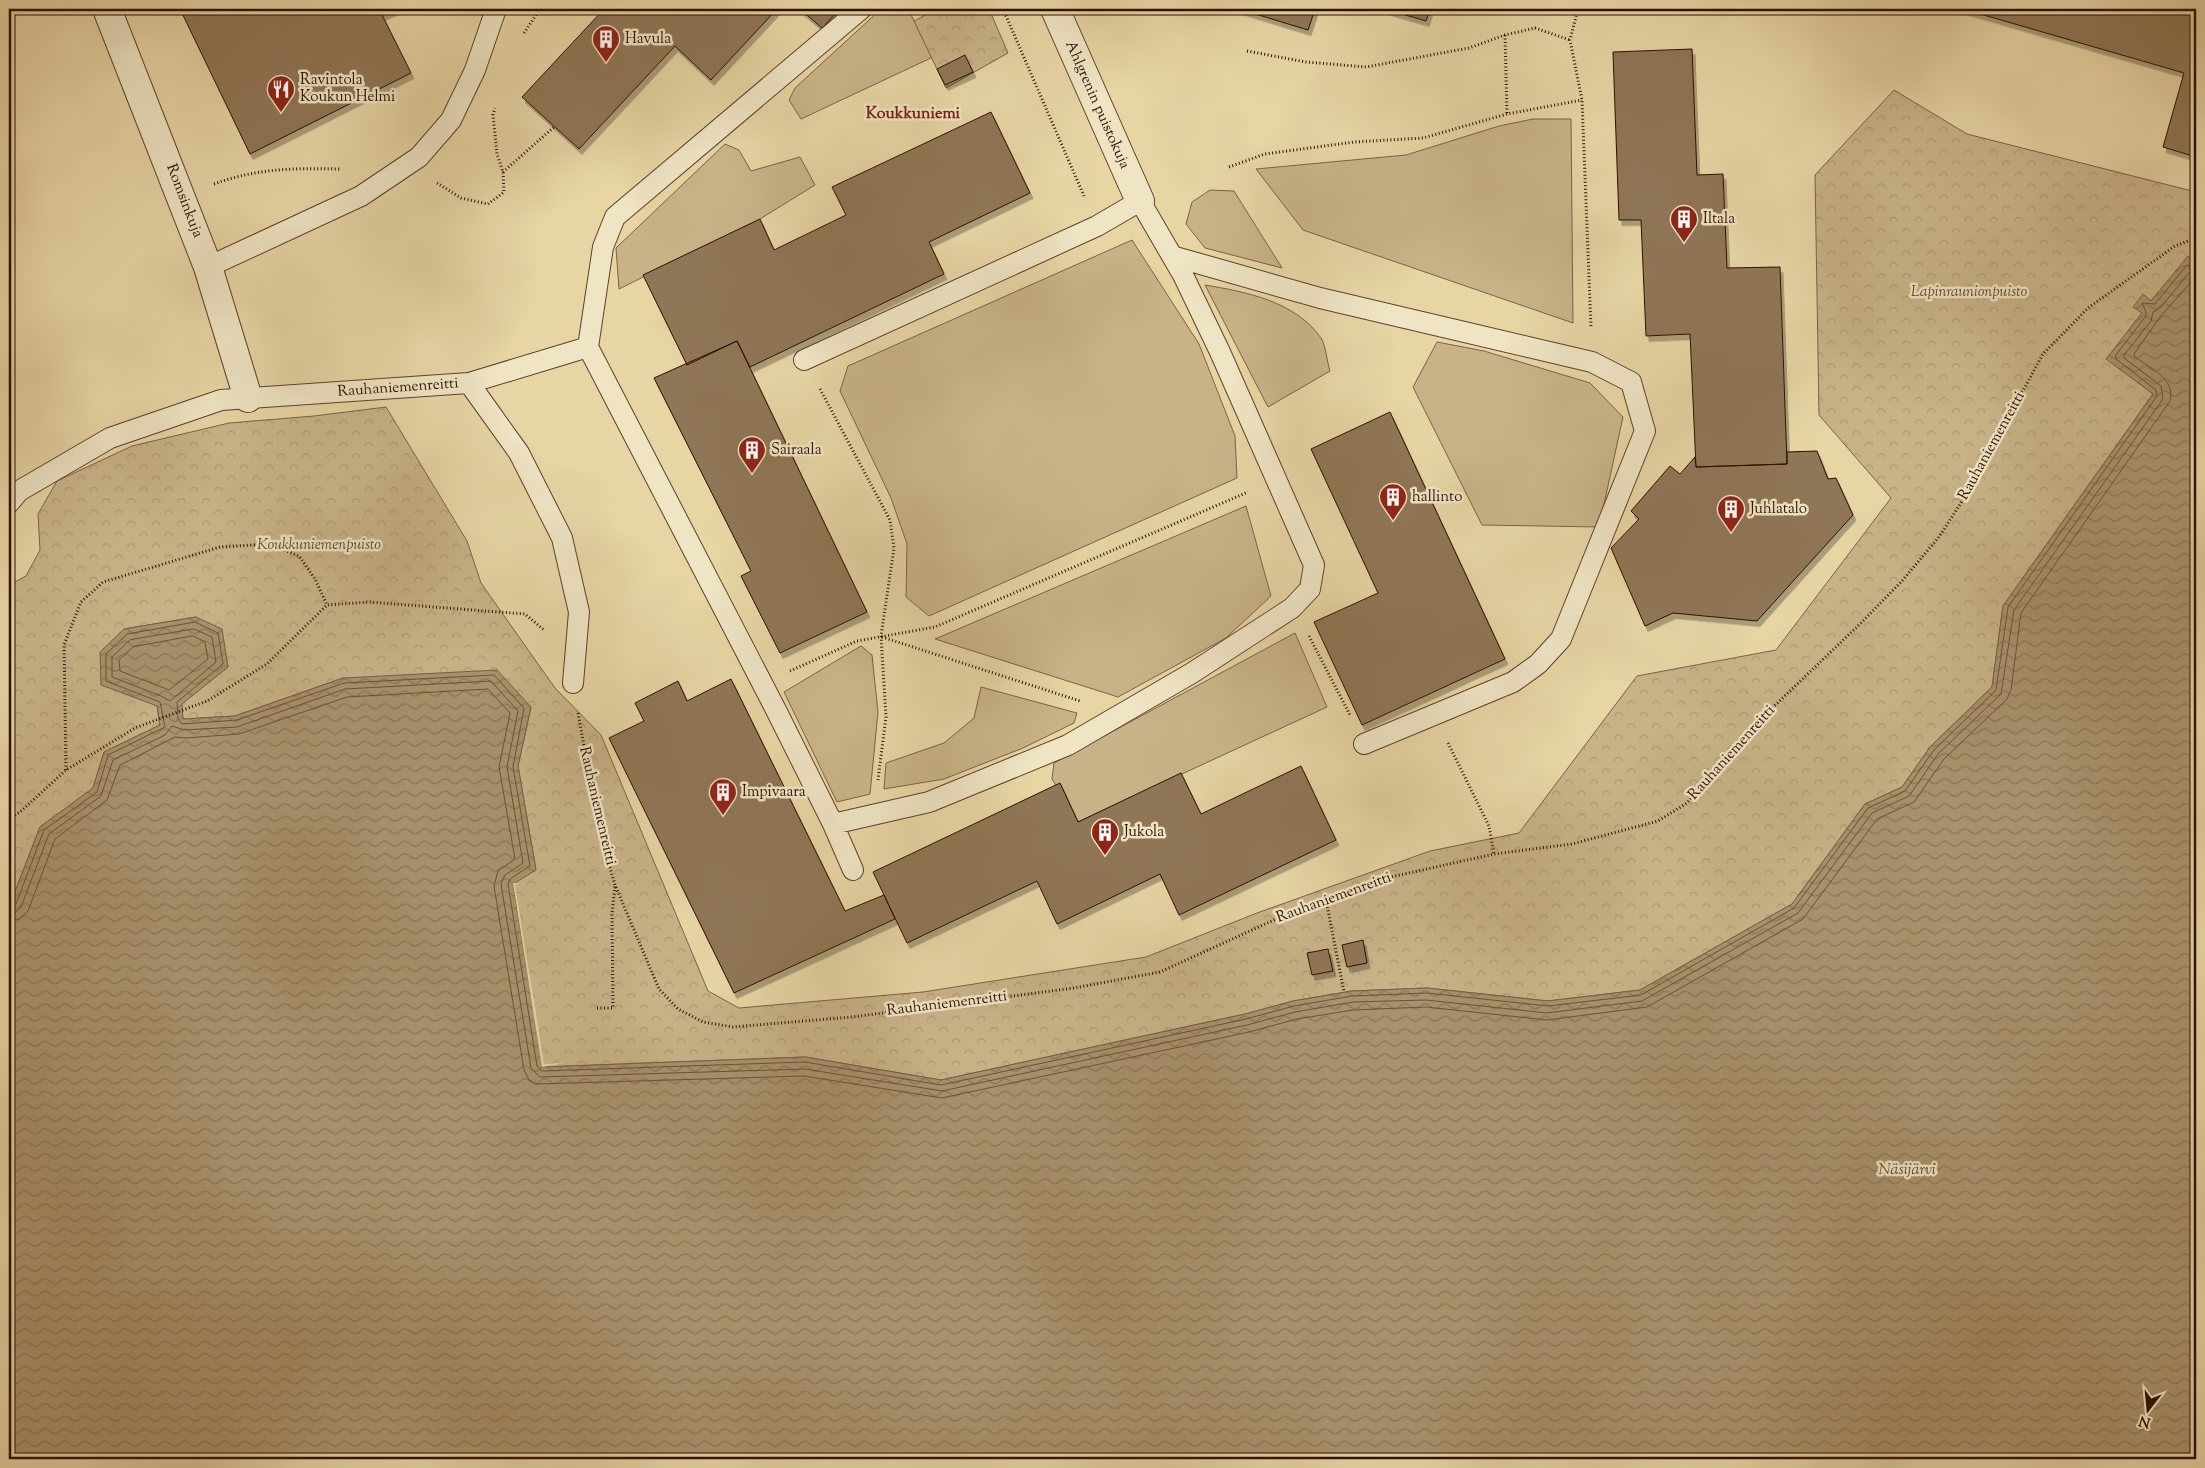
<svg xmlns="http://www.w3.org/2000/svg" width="2205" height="1468" font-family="'Sorts Mill Goudy',serif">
  <defs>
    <pattern id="park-crowns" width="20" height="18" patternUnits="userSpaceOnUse" patternTransform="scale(1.25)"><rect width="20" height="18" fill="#c8b388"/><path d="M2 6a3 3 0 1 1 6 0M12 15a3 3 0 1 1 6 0" fill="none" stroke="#ac9974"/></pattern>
    <pattern id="water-waves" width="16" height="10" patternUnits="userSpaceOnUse" patternTransform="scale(1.25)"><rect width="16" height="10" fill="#a8926d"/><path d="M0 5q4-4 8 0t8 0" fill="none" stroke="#897657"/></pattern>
    <filter id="shadow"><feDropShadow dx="3" dy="5.5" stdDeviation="0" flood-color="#0004"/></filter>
  </defs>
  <rect width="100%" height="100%" fill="#e7d5a4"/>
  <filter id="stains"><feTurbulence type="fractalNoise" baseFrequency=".004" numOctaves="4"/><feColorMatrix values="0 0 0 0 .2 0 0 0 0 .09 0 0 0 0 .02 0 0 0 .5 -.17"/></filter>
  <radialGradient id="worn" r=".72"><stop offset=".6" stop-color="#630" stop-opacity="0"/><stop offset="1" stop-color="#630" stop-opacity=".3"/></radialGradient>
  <path fill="#c8b388" stroke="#7c6144" d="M881,9H918L910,13L933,57L801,119L789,100L795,88Z
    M1533,119H1571L1573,323L1303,230L1256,169L1406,155L1499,126Z
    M725,144L739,150L751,171L800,157L815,185L760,219L619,289L616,248Z
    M1210,190L1234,191L1282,268L1205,248L1186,224L1192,202Z
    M1132,240L1199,344L1235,436L1237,478L929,616L906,597L907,544L891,498L840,391L848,366Z
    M1205,285C1246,292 1295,301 1321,338C1326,346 1327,362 1330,371L1268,407Z
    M1437,342L1484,351L1590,383L1623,417L1599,527L1482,525L1413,387Z
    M1246,506L1271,596L1226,638L1118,697L935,639Z
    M1295,633L1327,707L1078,822L1052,779L1054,763Z
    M861,646L872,655L878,712L870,794L837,802L784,692Z
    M981,687L1077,713L1074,723L1023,748L944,779L884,789L886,763L944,743L974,718Z"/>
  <path fill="url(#park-crowns)" stroke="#7c6144" d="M937,9H989L1008,53L946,88L914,21Z
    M1894,90L1967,134L2196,192V263L2188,257L2151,301L2143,295L2142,313L2107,359L2153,394L2003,606L1992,687L1930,747L1902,787L1865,804L1792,904L1640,990L1548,1001L1427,988L1352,991L1293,1001L1245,1014L941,1080L805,1057L542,1067L512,883L536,870L518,766L531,707L343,678L235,716L183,719L181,704L228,667L196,617L124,629L157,706L160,725L104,752L93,788L40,827L11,902L9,903V585L26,576L40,550L38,514L57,481L132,446L229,423L314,416L386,407L467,541L481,583L555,688L601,735L708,991L739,1008L923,992L1146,957L1257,913L1430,851L1519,833L1637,676L1776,650L1891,498L1819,415L1815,175Z"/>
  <path fill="url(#water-waves)" stroke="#785e42" d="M2188,256L2196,263V1459H9V903L11,902L40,827L93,788L104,752L160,725L157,706L101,685L100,652L124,629L196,617L222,629L228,667L182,704L183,719L235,716L343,678L497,670L531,707L518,766L536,870L513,884L543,1067L805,1057L941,1080L1245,1014L1293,1001L1352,991L1427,988L1548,1001L1640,990L1792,904L1865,804L1902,787L1930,747L1992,687L2003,606L2153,394L2106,359L2142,313L2133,307L2143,294L2151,301Z"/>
  <path fill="#e7d5a4" d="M513,883H519L515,885L544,1064L566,1063L542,1067Z"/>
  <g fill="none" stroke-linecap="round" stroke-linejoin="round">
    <path stroke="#6c5037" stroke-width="1" d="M194,629L212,637L216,662L170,701L161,696L112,677V657L130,640Z
      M193,636L205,642L208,659L169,690L120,671L119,660L133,647Z
      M9,908L16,904L44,830L97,792L108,755L165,727L160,702L106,681V654L127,634L195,622L218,633L223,664L177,702L178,719L182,724L237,720L344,683L494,675L524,708L513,767L530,866L510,879L508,884L537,1066L542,1071L805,1062L941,1085L1246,1019L1294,1006L1352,996L1427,993L1548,1006L1641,995L1794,908L1868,808L1905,791L1934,750L1996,690L2008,607L2157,396L2156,390L2116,359L2115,356L2146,316V312L2142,303L2155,304L2187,265L2196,267
      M9,914L16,912L21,907L49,834L101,796L113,760L165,735L172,726L184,730L237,727L345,689L491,681L518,711L507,767L523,863L505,875L501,884L531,1068L540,1077L805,1069L942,1091L1247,1025L1295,1012L1353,1002L1426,1000L1547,1013L1642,1001L1798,913L1872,813L1909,796L1938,754L2001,694L2014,610L2163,399L2161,386L2124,358V355L2151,321L2153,312L2160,308L2189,273H2196
      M9,921L19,919L28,911L55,839L107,800L120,765L175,737L185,738L239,734L347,697L488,689L510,713L499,767L515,859L498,871L494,886L524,1070L529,1080L537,1084L804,1076L942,1098L1249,1032L1297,1019L1353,1010L1426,1007L1547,1020L1647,1007L1803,919L1877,819L1914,802L1944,759L2007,699L2011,690L2021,613L2170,401C2176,379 2150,368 2135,357L2134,354L2160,317L2192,281H2196"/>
  </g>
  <path fill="#8f7656" stroke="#2f0f01" filter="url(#shadow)" d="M180,9H396L382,15L411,73L250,154Z
    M604,9H777L711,80L675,46L579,149L522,97Z
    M800,9H840L822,28Z
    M1239,9H1315L1308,30Z
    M1385,9H1430L1426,21Z
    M1963,9H2196V157L2163,147L2184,73Z
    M1692,49L1697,175L1723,174L1727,268L1780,267L1787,464L1696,467L1690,334L1646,336L1641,220H1619L1613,52Z
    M965,55L973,72L945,85L937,69Z
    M991,112L1030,193L929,242L944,274L750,367L737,341L687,365L643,275L760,219L774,250L846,215L832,187Z
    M737,341L867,612L780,653L741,576L751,571L654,378Z
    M1390,412L1505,659L1362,725L1314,622L1378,593L1311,449Z
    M1817,451L1828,479L1836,478L1853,515L1757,621L1673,613L1645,626L1611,548L1639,519L1631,511L1670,466L1680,474L1695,457L1696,467L1787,464V452Z
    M731,679L845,911L884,895L895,919L734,993L609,738L644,721L635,703L678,681L687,701Z
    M1301,766L1336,840L1179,915L1160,874L1057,924L1037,881L907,943L873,872L1060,783L1078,822L1181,773L1201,814Z
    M1363,940L1367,963L1347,967L1342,945Z
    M1328,949L1333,971L1312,975L1307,953Z"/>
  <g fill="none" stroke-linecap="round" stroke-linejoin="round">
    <g stroke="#5d402a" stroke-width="22">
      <path id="lane" d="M1172,256L1320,298L1592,362L1631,382L1645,431L1561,639L1538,664L1513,682L1364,744
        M208,267L361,196L419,157L451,120L475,70L496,9
        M804,360L1097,226L1140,201L1183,275L1220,352L1314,565L1310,589L1292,608L1192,673L1068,745L929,802L833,824
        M469,383L519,453L562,538L579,612L573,683
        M9,503L19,491L110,438L221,400L469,383L588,347
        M853,870L833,824L776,710L588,347L603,247L615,217L861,9"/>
    </g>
    <g stroke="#5d402a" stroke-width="30">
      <path id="street" d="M107,9L208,267L248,398
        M1055,9L1140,201"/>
    </g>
    <path stroke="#2f0f01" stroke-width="3" stroke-dasharray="1 2.5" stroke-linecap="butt" d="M1003,9L1084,196
      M1578,9L1570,40L1582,100L1591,328
      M524,33L540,9
      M1505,35L1507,114
      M1247,51L1306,62L1366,67L1469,48L1505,35L1535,28L1570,40
      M1229,167L1265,154L1354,142L1423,138L1507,114L1582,100
      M503,172L554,127
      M437,183L461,198L488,204L504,192L503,172L497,154L493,115L495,108
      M214,184C258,168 294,168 340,169
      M820,389L890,520L894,548L881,636L886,717L878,780
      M1309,636L1350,715
      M882,637L1080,701
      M790,671L857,641L935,627L1248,492
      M578,713L600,834L615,885L659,989L678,1009L703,1022L733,1027L852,1017L1074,988L1160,972L1298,909L1391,877L1494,854L1572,844L1658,821L1687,803L1769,711L1861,623L1902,581L1939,537L1966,495L2043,354L2088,308L2175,246L2196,238
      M1448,743L1489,826L1494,854
      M66,770L64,645L81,602L103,582L220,547L269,544L299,556L315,579L327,605
      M9,819L20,812L66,770L135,728L207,701L267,664L327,605L369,602L525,614L544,630
      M1326,900L1344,992
      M597,1008H613L612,914L615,885"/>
    <use href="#lane" stroke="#efe4c4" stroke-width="20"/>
    <use href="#street" stroke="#efe4c4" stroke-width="28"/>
  </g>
  <defs>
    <g id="building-pin" transform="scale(1.4375)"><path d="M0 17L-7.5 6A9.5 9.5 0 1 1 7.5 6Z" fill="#8f2418" stroke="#efe4c4"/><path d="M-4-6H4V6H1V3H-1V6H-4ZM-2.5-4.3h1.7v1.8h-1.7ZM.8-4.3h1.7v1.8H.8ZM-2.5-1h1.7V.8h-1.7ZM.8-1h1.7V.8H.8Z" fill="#fff"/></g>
    <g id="restaurant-pin" transform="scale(1.4375)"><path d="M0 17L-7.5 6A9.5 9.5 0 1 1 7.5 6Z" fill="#8f2418" stroke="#efe4c4"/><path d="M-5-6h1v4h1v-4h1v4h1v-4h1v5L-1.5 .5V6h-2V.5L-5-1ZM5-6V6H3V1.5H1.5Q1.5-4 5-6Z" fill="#fff"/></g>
  </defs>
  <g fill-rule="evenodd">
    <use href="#building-pin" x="606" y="39"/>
    <use href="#restaurant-pin" x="281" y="89"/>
    <use href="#building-pin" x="1684" y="219"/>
    <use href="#building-pin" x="752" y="450"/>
    <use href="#building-pin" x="1393" y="497"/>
    <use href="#building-pin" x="1731" y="509"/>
    <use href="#building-pin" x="723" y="792"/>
    <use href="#building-pin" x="1105" y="832"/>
  </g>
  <g text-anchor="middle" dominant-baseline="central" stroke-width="5" stroke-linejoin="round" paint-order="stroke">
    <g font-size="15" fill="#2f0f01" stroke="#efe4c4" text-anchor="start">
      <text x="625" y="39">Havula</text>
      <text x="300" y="80">Ravintola<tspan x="300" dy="17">Koukun Helmi</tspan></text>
      <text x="1703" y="219">Iltala</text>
      <text x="771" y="450">Sairaala</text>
      <text x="1412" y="497">hallinto</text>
      <text x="1750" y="509">Juhlatalo</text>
      <text x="742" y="792">Impivaara</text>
      <text x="1124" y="832">Jukola</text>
    </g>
    <g font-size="15" fill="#2f0f01" stroke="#efe4c4">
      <text transform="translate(1097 105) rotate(66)">Ahlgrenin puistokuja</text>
      <text transform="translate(184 201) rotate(69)">Romsinkuja</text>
      <text transform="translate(398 388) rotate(-4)">Rauhaniemenreitti</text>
      <text transform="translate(1992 446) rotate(-61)">Rauhaniemenreitti</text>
      <text transform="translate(1732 753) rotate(-48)">Rauhaniemenreitti</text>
      <text transform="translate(597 806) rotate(77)">Rauhaniemenreitti</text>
      <text transform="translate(1334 898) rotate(-20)">Rauhaniemenreitti</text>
      <text transform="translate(947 1004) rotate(-7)">Rauhaniemenreitti</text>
    </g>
    <g font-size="15" font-style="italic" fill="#654830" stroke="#efe4c4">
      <text x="1969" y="292">Lapinraunionpuisto</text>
      <text x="319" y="545">Koukkuniemenpuisto</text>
    </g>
    <g font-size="16" font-weight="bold" fill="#7a1f14" stroke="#efe4c4">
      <text x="913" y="114">Koukkuniemi</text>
    </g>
    <g font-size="16" font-style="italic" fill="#5f432c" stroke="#efe4c4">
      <text x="1907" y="1170">Näsijärvi</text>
    </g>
  </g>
  <rect width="2205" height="1468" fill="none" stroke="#e7d5a4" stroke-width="30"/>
  <rect x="10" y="10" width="2185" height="1448" fill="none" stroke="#2f0f01" stroke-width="2.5"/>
  <rect x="15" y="15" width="2175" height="1438" fill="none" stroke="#2f0f01"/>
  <g transform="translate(2148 1410) rotate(196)" stroke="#efe4c4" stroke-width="4" paint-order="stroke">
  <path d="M0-4L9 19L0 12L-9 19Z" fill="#2f0f01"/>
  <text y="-8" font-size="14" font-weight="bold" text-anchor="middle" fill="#2f0f01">N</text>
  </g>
  <rect width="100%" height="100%" filter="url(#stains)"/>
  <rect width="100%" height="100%" fill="url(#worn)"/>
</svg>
